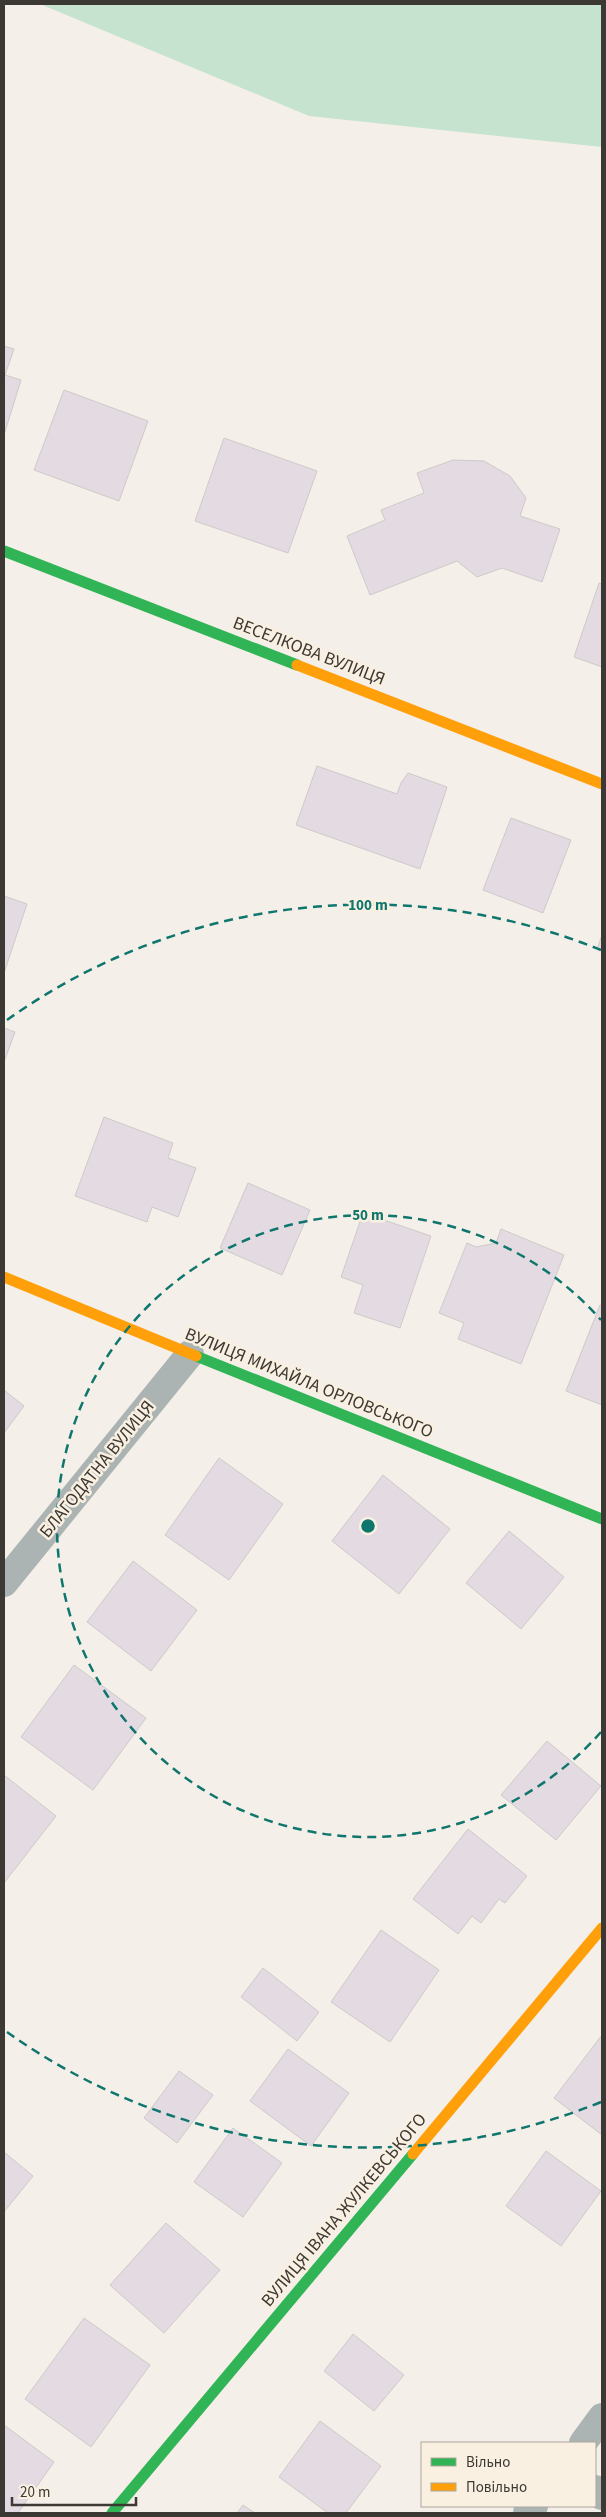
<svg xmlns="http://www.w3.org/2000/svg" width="606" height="2517" font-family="'Source Sans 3',sans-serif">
  <rect width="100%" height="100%" fill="#f4efe8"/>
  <path fill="#c5e3ce" d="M40,4H602V147L309,116Z"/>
  <path fill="#e3dae2" stroke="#cdcac9" d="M4,346L14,349L5,375L21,380L4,435Z
    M64,390L148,421L119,501L34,470Z
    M224,438L317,471L288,553L195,521Z
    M453,460L484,461L510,476L526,498L520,516L560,529L542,582L502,568L477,577L457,561L370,595L347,536L385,520L381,510L424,493L417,473Z
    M599,583L602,584V667L574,657Z
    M317,766L397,794L401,783L408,773L447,787L420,869L296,825Z
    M511,818L571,840L543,913L483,890Z
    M4,896L27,904L4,973Z
    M602,935V951L597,949Z
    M4,1028L15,1032L4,1062Z
    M104,1117L173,1143L168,1158L196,1168L178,1217L152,1207L147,1222L75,1196Z
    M248,1183L310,1210L282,1275L220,1248Z
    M363,1213L431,1236L400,1328L354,1313L363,1285L341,1277Z
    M501,1229L564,1255L521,1364L458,1339L464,1323L439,1313L467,1243L476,1247L496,1243Z
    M600,1305L602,1306V1405L566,1391Z
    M4,1390L24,1406L4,1433Z
    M219,1458L283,1504L229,1580L165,1535Z
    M383,1475L450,1529L399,1594L332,1541Z
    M509,1531L564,1577L521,1629L466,1583Z
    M133,1561L197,1610L151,1671L87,1622Z
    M74,1665L146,1718L93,1790L21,1737Z
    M547,1741L601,1786L556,1840L501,1795Z
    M4,1775L56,1816L4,1883Z
    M468,1829L527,1876L505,1903L499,1899L481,1923L472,1916L458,1934L413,1899Z
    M381,1930L439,1970L390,2042L331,2002Z
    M263,1968L319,2012L297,2041L241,1997Z
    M602,2035V2135L554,2098Z
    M288,2049L349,2093L311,2146L250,2101Z
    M179,2071L213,2095L177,2143L144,2118Z
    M233,2128L282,2163L243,2217L194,2182Z
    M546,2151L601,2191L561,2246L506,2206Z
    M4,2152L33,2176L4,2212Z
    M166,2223L220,2270L164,2333L110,2285Z
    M84,2318L150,2365L91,2447L25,2399Z
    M353,2334L404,2375L374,2411L324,2371Z
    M320,2421L381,2466L346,2513H328L279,2477Z
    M4,2425L54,2462L18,2513H4Z
    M243,2505L255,2513H237Z"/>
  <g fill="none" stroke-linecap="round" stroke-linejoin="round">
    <path stroke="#abb4b3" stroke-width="28" d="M4,1583L190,1354
      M583,2443L602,2417
      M595,2489L602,2496
      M527,2513L534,2506"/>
    <path stroke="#30b455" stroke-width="11" d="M4,551L297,665
      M196,1356L602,1519
      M112,2513L413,2154"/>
    <path stroke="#ff9f0a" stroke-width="11" d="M297,665L602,784
      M4,1277L196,1356
      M413,2154L602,1928"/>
  </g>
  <g fill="none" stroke="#0f766e" stroke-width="2.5" stroke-dasharray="9 6">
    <path d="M601 1732A311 311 0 1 1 601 1320"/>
    <path d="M601 2102A621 621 0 0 1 7 2032M7 1020A621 621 0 0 1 601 950"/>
  </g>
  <g text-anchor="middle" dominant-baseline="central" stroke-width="5" stroke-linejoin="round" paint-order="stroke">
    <g font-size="18" fill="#3c3833" stroke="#faf0e2">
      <text transform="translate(309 651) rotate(21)">ВЕСЕЛКОВА ВУЛИЦЯ</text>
      <text transform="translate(309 1383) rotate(22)">ВУЛИЦЯ МИХАЙЛА ОРЛОВСЬКОГО</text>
      <text transform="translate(97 1469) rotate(-51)">БЛАГОДАТНА ВУЛИЦЯ</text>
      <text transform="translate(344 2210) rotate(-50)">ВУЛИЦЯ ІВАНА ЖУЛКЕВСЬКОГО</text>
    </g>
  </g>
  <circle cx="368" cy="1526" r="8" fill="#0f766e" stroke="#faf0e2" stroke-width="2.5"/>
  <g font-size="15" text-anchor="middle" font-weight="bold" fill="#0f766e" stroke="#faf0e2" stroke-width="5" stroke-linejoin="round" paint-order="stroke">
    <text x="368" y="910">100 m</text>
    <text x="368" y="1220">50 m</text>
  </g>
  <rect width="606" height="2517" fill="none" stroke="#3c3833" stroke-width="10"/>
  <rect x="421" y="2442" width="175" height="65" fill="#faf0e2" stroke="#aea69c"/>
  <rect x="431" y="2458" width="25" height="8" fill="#30b455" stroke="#aea69c"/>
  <text x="466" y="2467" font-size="15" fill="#3c3833">Вільно</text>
  <rect x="431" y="2483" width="25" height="8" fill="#ff9f0a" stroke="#aea69c"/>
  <text x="466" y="2492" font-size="15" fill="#3c3833">Повільно</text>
  <path d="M12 2497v8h124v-8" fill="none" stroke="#3c3833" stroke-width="2.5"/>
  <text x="20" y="2497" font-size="15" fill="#3c3833" stroke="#faf0e2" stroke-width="4" paint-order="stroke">20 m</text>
</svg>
